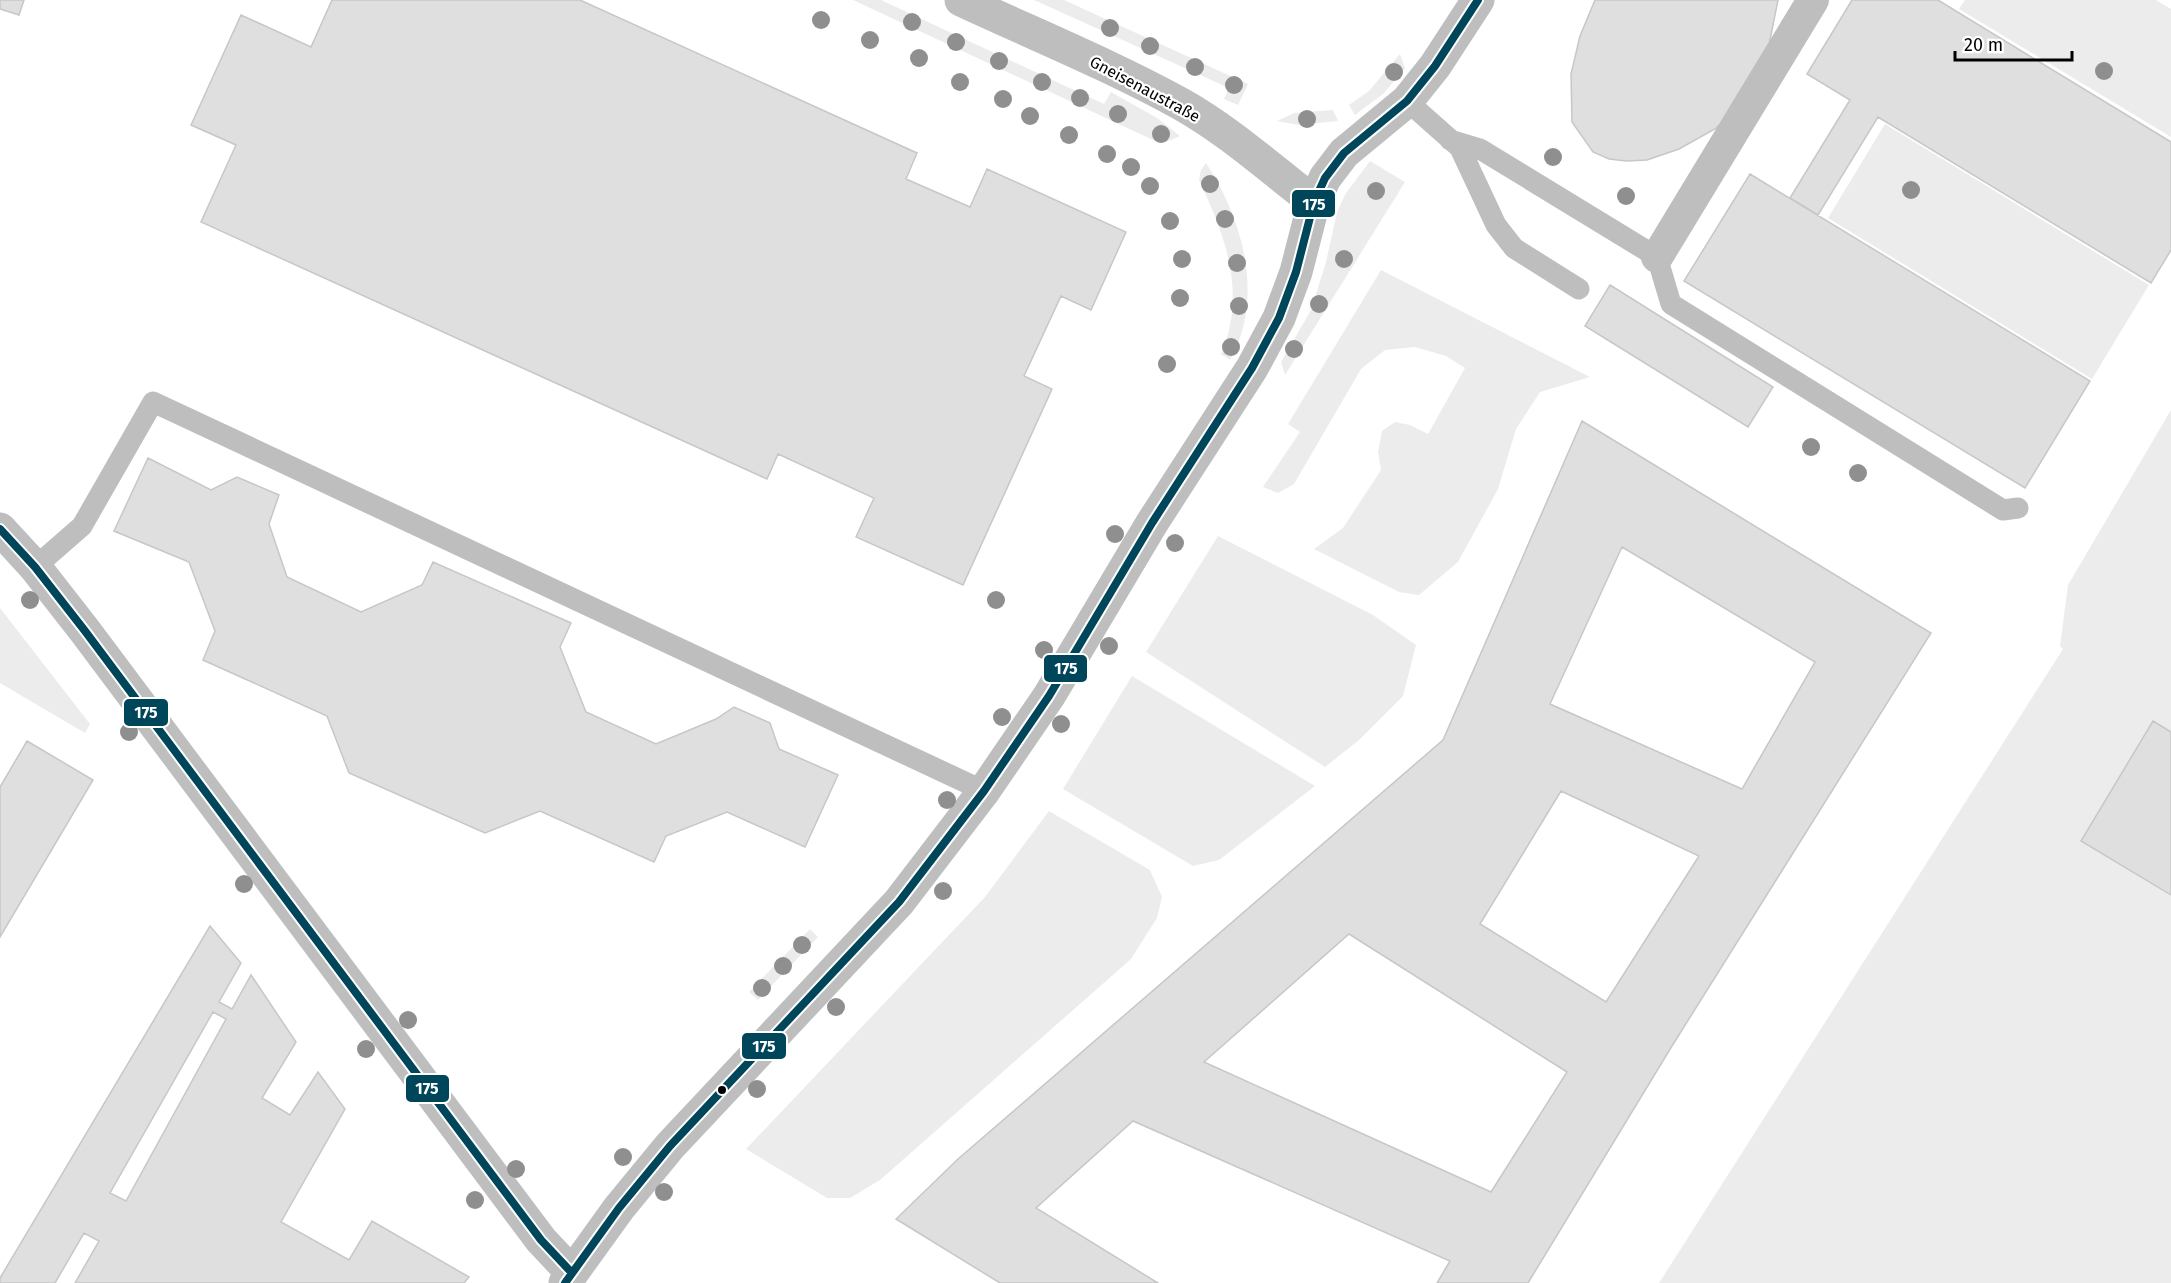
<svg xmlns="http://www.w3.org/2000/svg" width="2171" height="1283" font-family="'Fira Sans',sans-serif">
  <rect width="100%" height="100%" fill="#fff"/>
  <path fill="#ececec" d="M853,0H881L1104,104L1111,92L1157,118L1180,136L1166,142L1153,140Z
    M1034,0H1064L1248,84L1238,105L1224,99L1229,88Z
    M1965,0H2156L2171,9V137L1959,9Z
    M1400,54L1405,68L1384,93L1355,115L1349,105L1369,91Z
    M1333,110L1338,121L1299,125L1277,121L1294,113Z
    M1885,124L2149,285L2092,379L1828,218Z
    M1370,161L1405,182L1285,375L1281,362L1311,310L1326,262L1337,212L1346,193Z
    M1206,163C1243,219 1265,298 1230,360L1221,354C1247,294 1226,237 1199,180L1201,170Z
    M1381,270L1590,377L1540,392L1516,429L1498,489L1458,562L1419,595L1399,592L1314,549L1343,528L1381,470L1378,452L1382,431L1395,422L1410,425L1428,434L1465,368L1446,356L1415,347L1385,350L1361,369L1294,484L1278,493L1263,487L1300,432L1288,424Z
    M2171,410V1283H1659L2063,649L2060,646L2068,585Z
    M1218,536L1373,615L1416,645L1403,696L1359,740L1325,767L1146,652Z
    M0,608L90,724L85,733L0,683Z
    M1132,676L1315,786L1219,860L1193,866L1063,789Z
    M1049,811L1150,870L1162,897L1157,918L1131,959L880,1180L850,1198H827L746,1149L985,897Z
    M810,929L818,937L758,1000L749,992Z"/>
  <path fill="#dfdfdf" stroke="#c7c7c7" stroke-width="1.5" fill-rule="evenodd" d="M0,0H24L19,15L0,9Z
    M332,0H580L917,153L906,179L970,207L987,169L1126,232L1091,310L1061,296L1024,376L1052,389L963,585L856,537L874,498L778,454L767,479L201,222L236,145L191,125L241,15L311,47Z
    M1595,0H1778L1767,55L1732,113L1715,129L1679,149L1647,160L1626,161L1609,159L1593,152L1572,122L1571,74L1580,36Z
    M1852,0H1938L2171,142V250L2151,283L1878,117L1818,215L1790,198L1850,100L1807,74Z
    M1750,174L2090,381L2025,488L1684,281Z
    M1610,285L1773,387L1748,427L1585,326Z
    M1582,421L1931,633L1672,1046L1528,1283H1437L1450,1261L1133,1121L1036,1208L1158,1283H1000L896,1219L958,1159L1443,740ZM1622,547L1815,662L1742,789L1550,704ZM1561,791L1699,856L1606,1002L1480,924ZM1349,934L1567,1072L1491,1192L1204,1062Z
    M148,458L211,490L237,477L279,495L269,524L287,577L361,612L422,585L433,562L571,623L560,647L586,712L656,744L716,719L734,707L770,723L779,749L838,775L805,847L727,812L666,836L654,862L540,811L485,833L349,773L327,716L203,660L215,631L189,562L114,531Z
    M2153,721L2171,732V895L2081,841Z
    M27,741L93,780L0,937V787Z
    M210,926L241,963L219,1002L232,1009L251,975L296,1042L262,1098L290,1115L318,1072L345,1109L281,1222L349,1260L372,1221L469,1277L464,1283H75L99,1241L84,1233L55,1283H0V1278ZM213,1012L226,1019L126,1201L110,1193Z"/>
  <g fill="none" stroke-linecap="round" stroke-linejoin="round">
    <path stroke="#bebebe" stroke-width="21" d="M1407,101L1460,148L1496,225L1514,248L1579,289
      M1450,140L1480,149L1657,257L1671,304L2003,510L2018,508
      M35,567L82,526L153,402L984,791"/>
    <path stroke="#bebebe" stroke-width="32" d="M1657,257L1813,0"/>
    <path stroke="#bebebe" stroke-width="33" d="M961,0C1034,34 1110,65 1181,104C1229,131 1271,169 1314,202
      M0,529L35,567L85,631L541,1240L572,1273
      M565,1283L619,1208L670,1146L899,902L984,791L1049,696L1152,523L1252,368L1279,318L1296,272L1314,202L1325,178L1344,153L1407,101L1435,66L1478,0"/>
    <g stroke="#fff" stroke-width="12">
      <path id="bus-1" d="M0,529L35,567L85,631L541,1240L572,1273
        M565,1283L619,1208L670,1146L899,902L984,791L1049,696L1152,523L1252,368L1279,318L1296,272L1314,202L1325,178L1344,153L1407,101L1435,66L1478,0"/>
    </g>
    <use href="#bus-1" stroke="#00465a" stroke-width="8"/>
  </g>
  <g fill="#8f8f8f">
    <circle cx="821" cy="20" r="9"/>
    <circle cx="912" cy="22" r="9"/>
    <circle cx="1110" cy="28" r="9"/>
    <circle cx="870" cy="40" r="9"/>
    <circle cx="956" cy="42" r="9"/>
    <circle cx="1150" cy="46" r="9"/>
    <circle cx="919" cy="58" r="9"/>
    <circle cx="999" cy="61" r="9"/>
    <circle cx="1195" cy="67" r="9"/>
    <circle cx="2104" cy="71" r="9"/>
    <circle cx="1394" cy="72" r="9"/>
    <circle cx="960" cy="82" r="9"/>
    <circle cx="1042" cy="82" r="9"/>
    <circle cx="1234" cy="85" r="9"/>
    <circle cx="1080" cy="98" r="9"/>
    <circle cx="1003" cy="99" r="9"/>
    <circle cx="1118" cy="114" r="9"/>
    <circle cx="1030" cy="116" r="9"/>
    <circle cx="1307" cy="119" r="9"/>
    <circle cx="1161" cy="134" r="9"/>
    <circle cx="1069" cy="135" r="9"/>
    <circle cx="1107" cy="154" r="9"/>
    <circle cx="1553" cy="157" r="9"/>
    <circle cx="1131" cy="167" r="9"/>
    <circle cx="1210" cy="184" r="9"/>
    <circle cx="1150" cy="186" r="9"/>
    <circle cx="1911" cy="190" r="9"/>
    <circle cx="1376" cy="191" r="9"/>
    <circle cx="1626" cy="196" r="9"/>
    <circle cx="1225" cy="219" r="9"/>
    <circle cx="1170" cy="221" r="9"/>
    <circle cx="1182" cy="259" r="9"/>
    <circle cx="1344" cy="259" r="9"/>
    <circle cx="1237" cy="263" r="9"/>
    <circle cx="1180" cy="298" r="9"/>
    <circle cx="1319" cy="304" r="9"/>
    <circle cx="1239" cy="306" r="9"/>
    <circle cx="1231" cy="347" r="9"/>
    <circle cx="1294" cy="349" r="9"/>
    <circle cx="1167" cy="364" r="9"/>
    <circle cx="1811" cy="447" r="9"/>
    <circle cx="1858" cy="473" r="9"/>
    <circle cx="1115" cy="534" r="9"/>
    <circle cx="1175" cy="543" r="9"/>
    <circle cx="30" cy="600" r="9"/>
    <circle cx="996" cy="600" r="9"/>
    <circle cx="1109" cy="646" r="9"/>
    <circle cx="1044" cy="650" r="9"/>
    <circle cx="1002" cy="717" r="9"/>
    <circle cx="1061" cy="724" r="9"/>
    <circle cx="129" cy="732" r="9"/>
    <circle cx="947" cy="800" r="9"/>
    <circle cx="244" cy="884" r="9"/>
    <circle cx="943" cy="891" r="9"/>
    <circle cx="802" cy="945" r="9"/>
    <circle cx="783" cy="966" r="9"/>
    <circle cx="762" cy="988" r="9"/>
    <circle cx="836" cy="1007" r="9"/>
    <circle cx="408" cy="1020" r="9"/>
    <circle cx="366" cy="1049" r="9"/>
    <circle cx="757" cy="1089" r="9"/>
    <circle cx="623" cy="1157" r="9"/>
    <circle cx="516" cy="1169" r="9"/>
    <circle cx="664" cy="1192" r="9"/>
    <circle cx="475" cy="1200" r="9"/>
  </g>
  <circle fill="#000" stroke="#fff" stroke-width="2" cx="722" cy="1090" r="5"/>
  <g text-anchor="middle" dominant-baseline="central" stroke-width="4.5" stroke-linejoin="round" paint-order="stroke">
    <g font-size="16" fill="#000" stroke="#fff">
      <text transform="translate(1145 89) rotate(28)">Gneisenaustraße</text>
    </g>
  </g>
  <g stroke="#fff" stroke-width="2">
    <rect x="1291" y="189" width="45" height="29" rx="6" fill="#00465a"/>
    <rect x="1043" y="654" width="45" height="29" rx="6" fill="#00465a"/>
    <rect x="123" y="698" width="46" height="29" rx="6" fill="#00465a"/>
    <rect x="741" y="1032" width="46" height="28" rx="6" fill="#00465a"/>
    <rect x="405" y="1074" width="45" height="29" rx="6" fill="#00465a"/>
  </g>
  <g font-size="16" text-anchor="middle" font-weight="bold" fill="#fff">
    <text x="1314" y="210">175</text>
    <text x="1066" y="674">175</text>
    <text x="146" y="718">175</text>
    <text x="764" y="1052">175</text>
    <text x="427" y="1094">175</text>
  </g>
  <path d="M1955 51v9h117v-9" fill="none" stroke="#000000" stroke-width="3"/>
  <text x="1964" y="51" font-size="18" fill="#000000" stroke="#ffffff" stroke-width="4.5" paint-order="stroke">20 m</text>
</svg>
